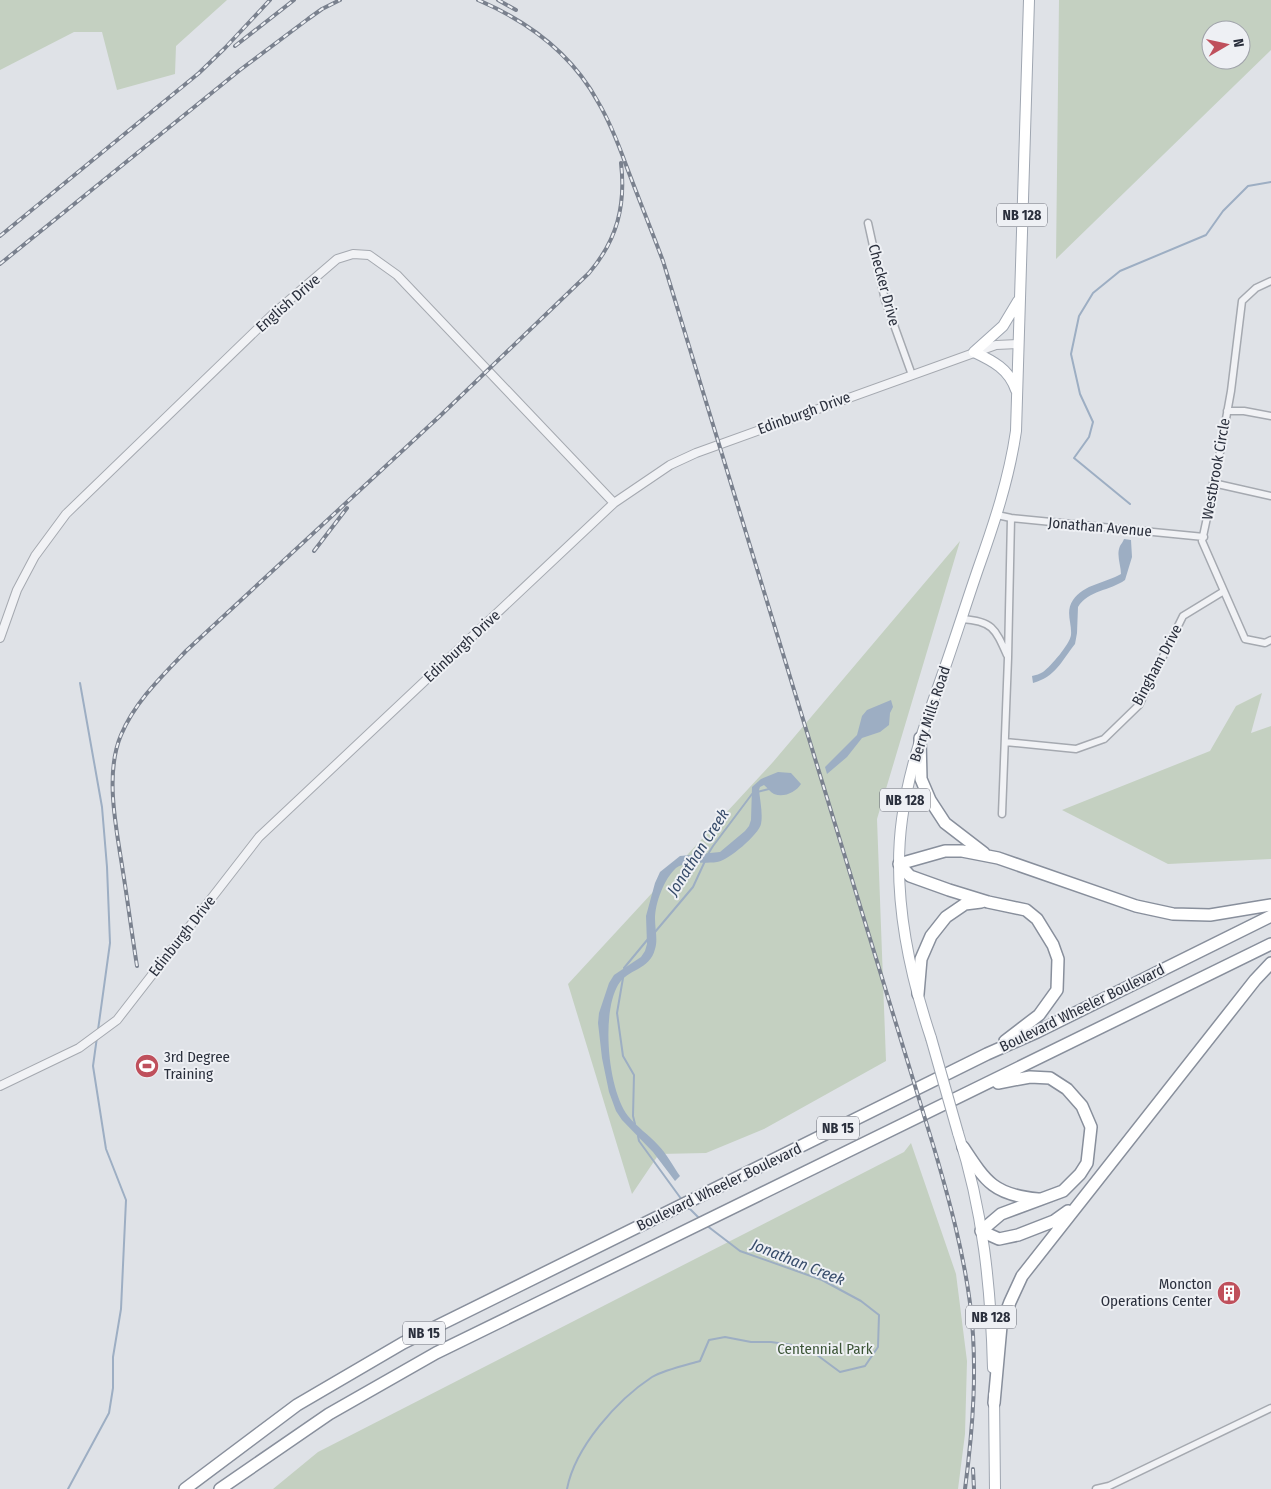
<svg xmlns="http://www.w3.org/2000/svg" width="1271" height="1489" font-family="'Fira Sans Condensed',sans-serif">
  <rect width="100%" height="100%" fill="#dfe2e7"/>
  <path fill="#c4d0c1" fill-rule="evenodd" d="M0,0H227L176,46L175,74L117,90L102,32H74L0,70Z
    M1059,0H1271V50L1056,259ZM1211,30H1241V60H1211Z
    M960,541L877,819L886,1061L764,1129L706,1153L659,1154L632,1194L568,984L773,762Z
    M1262,693L1251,733L1271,726V859L1168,864L1062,810L1210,751L1236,706Z
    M911,1143L956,1274L967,1361L965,1434L958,1489H273L318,1452L904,1152Z"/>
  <path fill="#9daec3" d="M1124,539L1131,540L1132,557L1125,580C1110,591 1088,590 1078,607L1077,633L1075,644C1061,662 1055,677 1033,683L1032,676C1036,675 1040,674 1043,672C1051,666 1070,644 1071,635C1072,622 1065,612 1073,600C1084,584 1106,583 1121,574C1121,565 1116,555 1120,546C1121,544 1123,542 1124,539Z
    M891,700L893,707L890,713L889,725L880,732L862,738L847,757L827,774L825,767L857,735L862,716L867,710Z
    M778,772L791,773L801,784C796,792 784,798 774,794C770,792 768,788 764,785L760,787L759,790C760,800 763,814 761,824C759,834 728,861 717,862C704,864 687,860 676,868C664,879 655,903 655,919C655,929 658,940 655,949C650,970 627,969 618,985C601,1014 608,1090 628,1116C637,1127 649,1135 658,1145C667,1154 673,1166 680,1176L675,1181L653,1152L622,1120L616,1111L609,1092L602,1058L598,1023L599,1013L609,983L614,975L641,957L645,951L647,944L646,916L655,883L660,872L680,856L720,852L745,831L749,826L751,820L752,787L761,779Z"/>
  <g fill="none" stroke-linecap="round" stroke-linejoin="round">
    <path stroke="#9daec3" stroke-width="2" d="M1130,504L1074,458L1089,437L1093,422L1080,394L1071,354L1079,316L1093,293L1120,271L1206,235L1223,211L1248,186L1271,182
      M80,683L102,807L107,867L110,943L98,1030
      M757,792L769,789
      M708,854L713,846L752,794
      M655,932L693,887L705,861
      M624,968L648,939
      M623,978L617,1013L623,1056L634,1075L633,1116L635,1124
      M638,1136L639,1141L682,1200
      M688,1207L701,1220
      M68,1489L109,1413L113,1388V1357L121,1309L126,1200L106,1149L93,1066L97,1037
      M567,1489C575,1447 617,1400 652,1377C664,1370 686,1365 700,1361L709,1340L725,1337L751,1342H771L800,1346L813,1352L840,1372L865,1366L878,1347L879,1315L861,1301L822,1280L740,1251L706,1225"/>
    <g stroke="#a5a9b0" stroke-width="9">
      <path id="minor" d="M868,223L885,300L912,375
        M1271,281L1256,288L1242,301L1231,391L1215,480L1202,541L1245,639L1265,643L1271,640
        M1227,411H1244L1271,416
        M1213,483L1271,496
        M997,515L1011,518L1204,537
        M962,619C992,621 995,628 1007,655
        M1005,742L1076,749L1104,739L1139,705L1183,616L1224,591
        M1002,814L1008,658L1011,518
        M1096,1489L1109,1486L1271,1408"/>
    </g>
    <g stroke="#a5a9b0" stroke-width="10">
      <path id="tertiary" d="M0,638L17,590L35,556L66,514L273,314L337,259L353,254L369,255L397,275L614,503
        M0,1086L79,1048L117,1020L259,837L614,503L670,465L696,453L996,345L1018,344"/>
    </g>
    <g stroke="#9fa6b1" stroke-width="12">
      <path id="primary" d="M1016,390C1009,369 993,361 974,352L1003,326L1018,301
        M931,1038C908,969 892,892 902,819C909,768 926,721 943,673C955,639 966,604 978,569C994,524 1009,479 1016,431L1029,0
        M958,1133C983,1209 991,1289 993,1368
        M994,1395L995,1489"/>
    </g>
    <g stroke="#888f9c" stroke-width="14">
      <path id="motorway" d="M920,738L921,779L930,800L945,823L984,853
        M918,994L921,959L931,936L946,917L965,904L981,902
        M1005,1041L1039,1015L1057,990L1058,959L1053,945L1037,919L1026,910L988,902L949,890L910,876L899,864L945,851H962L998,858L1136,906L1173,914L1210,915L1271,905
        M998,1083L1030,1077L1050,1078L1067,1089L1082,1106L1091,1127L1087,1163L1080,1174L1063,1191L1001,1214L981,1231L999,1239L1018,1235L1054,1221L1068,1211
        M963,1147C986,1182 994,1195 1038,1199
        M994,1403L1001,1326L1010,1302L1022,1276L1255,980L1271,963
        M185,1489L297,1405L403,1343L987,1054L1037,1032L1271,916
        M220,1489L329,1414L436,1353L1271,944"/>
    </g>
    <use href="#minor" stroke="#f1f2f5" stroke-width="6"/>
    <use href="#tertiary" stroke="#f1f2f5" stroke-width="8"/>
    <use href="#primary" stroke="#fff" stroke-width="10"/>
    <use href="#motorway" stroke="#fff" stroke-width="11"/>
    <g stroke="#7a818e" stroke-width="4">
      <path id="rail" d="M478,0C527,21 572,54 598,102C610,122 618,143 626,165C638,197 651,229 663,261L934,1148C949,1199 963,1250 970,1303C978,1365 973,1428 965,1489
        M498,0L516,10
        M235,46L294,0
        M0,236L199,73L225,48L270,0
        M0,264L240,70L308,19L322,9L340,0
        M314,551L347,508
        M137,966C132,935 128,903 123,872C117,831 104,775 121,735C135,702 161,677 186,651L441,415L589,273C617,240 626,206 621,163
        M973,1469L974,1489"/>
    </g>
    <use href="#rail" stroke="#eef0f4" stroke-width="2" stroke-dasharray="5.5" stroke-linecap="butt"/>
    <g stroke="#9fa6b1" stroke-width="12" stroke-linecap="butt">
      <path id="primary-bridge" d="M931,1038L958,1133"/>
    </g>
    <use href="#primary-bridge" stroke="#fff" stroke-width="10"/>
  </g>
  <defs>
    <g id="stadium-disc" transform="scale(1.25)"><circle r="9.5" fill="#bf505c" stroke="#eef0f4"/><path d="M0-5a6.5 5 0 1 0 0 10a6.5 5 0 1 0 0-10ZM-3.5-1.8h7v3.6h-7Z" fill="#fff"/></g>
    <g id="building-disc" transform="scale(1.25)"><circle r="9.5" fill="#bf505c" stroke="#eef0f4"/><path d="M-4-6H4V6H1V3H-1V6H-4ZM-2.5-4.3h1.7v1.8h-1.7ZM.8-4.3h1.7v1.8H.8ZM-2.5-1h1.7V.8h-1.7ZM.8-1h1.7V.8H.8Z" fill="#fff"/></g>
  </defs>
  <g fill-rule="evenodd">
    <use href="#stadium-disc" x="147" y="1066"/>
    <use href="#building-disc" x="1229" y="1293"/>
  </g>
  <g text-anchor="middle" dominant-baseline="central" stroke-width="4" stroke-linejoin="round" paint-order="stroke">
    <g fill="#eef0f4" stroke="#656973" stroke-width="1">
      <rect x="997" y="203.5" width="50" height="23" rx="4"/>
      <rect x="880" y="788.5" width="50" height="23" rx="4"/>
      <rect x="817" y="1116.5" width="42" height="23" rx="4"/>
      <rect x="966" y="1305.5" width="50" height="23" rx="4"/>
      <rect x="403" y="1321.5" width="42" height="23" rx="4"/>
    </g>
    <g font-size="14" font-weight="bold" fill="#2a2f3c">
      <text x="1022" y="215">NB 128</text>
      <text x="905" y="800">NB 128</text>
      <text x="838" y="1128">NB 15</text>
      <text x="991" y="1317">NB 128</text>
      <text x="424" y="1333">NB 15</text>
    </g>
    <g font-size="15" fill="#2a2f3c" stroke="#eef0f4">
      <text transform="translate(884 285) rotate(75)">Checker Drive</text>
      <text transform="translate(288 303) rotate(-41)">English Drive</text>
      <text transform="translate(804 413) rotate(-20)">Edinburgh Drive</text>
      <text transform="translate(1216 469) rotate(-80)">Westbrook Circle</text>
      <text transform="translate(1100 527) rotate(5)">Jonathan Avenue</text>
      <text transform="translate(462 646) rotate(-43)">Edinburgh Drive</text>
      <text transform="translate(1157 665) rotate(-62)">Bingham Drive</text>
      <text transform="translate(930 714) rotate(-72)">Berry Mills Road</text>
      <text transform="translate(182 936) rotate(-52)">Edinburgh Drive</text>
      <text transform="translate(1082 1008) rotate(-26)">Boulevard Wheeler Boulevard</text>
      <text transform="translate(719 1187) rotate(-26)">Boulevard Wheeler Boulevard</text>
    </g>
    <g font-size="15" fill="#2a2f3c" stroke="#eef0f4" text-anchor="start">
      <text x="164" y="1057">3rd Degree<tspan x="164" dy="17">Training</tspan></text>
      <text x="1212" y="1284" text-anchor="end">Moncton<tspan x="1212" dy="17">Operations Center</tspan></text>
    </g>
    <g font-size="15" fill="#3d5638" stroke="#eef0f4">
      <text x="825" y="1349">Centennial Park</text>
    </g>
    <g font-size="16" font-style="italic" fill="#384d6b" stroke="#eef0f4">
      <text transform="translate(698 852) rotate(-57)">Jonathan Creek</text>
      <text transform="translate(798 1262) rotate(22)">Jonathan Creek</text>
    </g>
  </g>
  <g transform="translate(1226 45) rotate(81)"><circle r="24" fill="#eef0f4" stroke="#a0a3aa"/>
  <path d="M0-4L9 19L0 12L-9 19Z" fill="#bf505c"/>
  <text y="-8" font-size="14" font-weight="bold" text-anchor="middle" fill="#2a2f3c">N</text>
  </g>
</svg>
